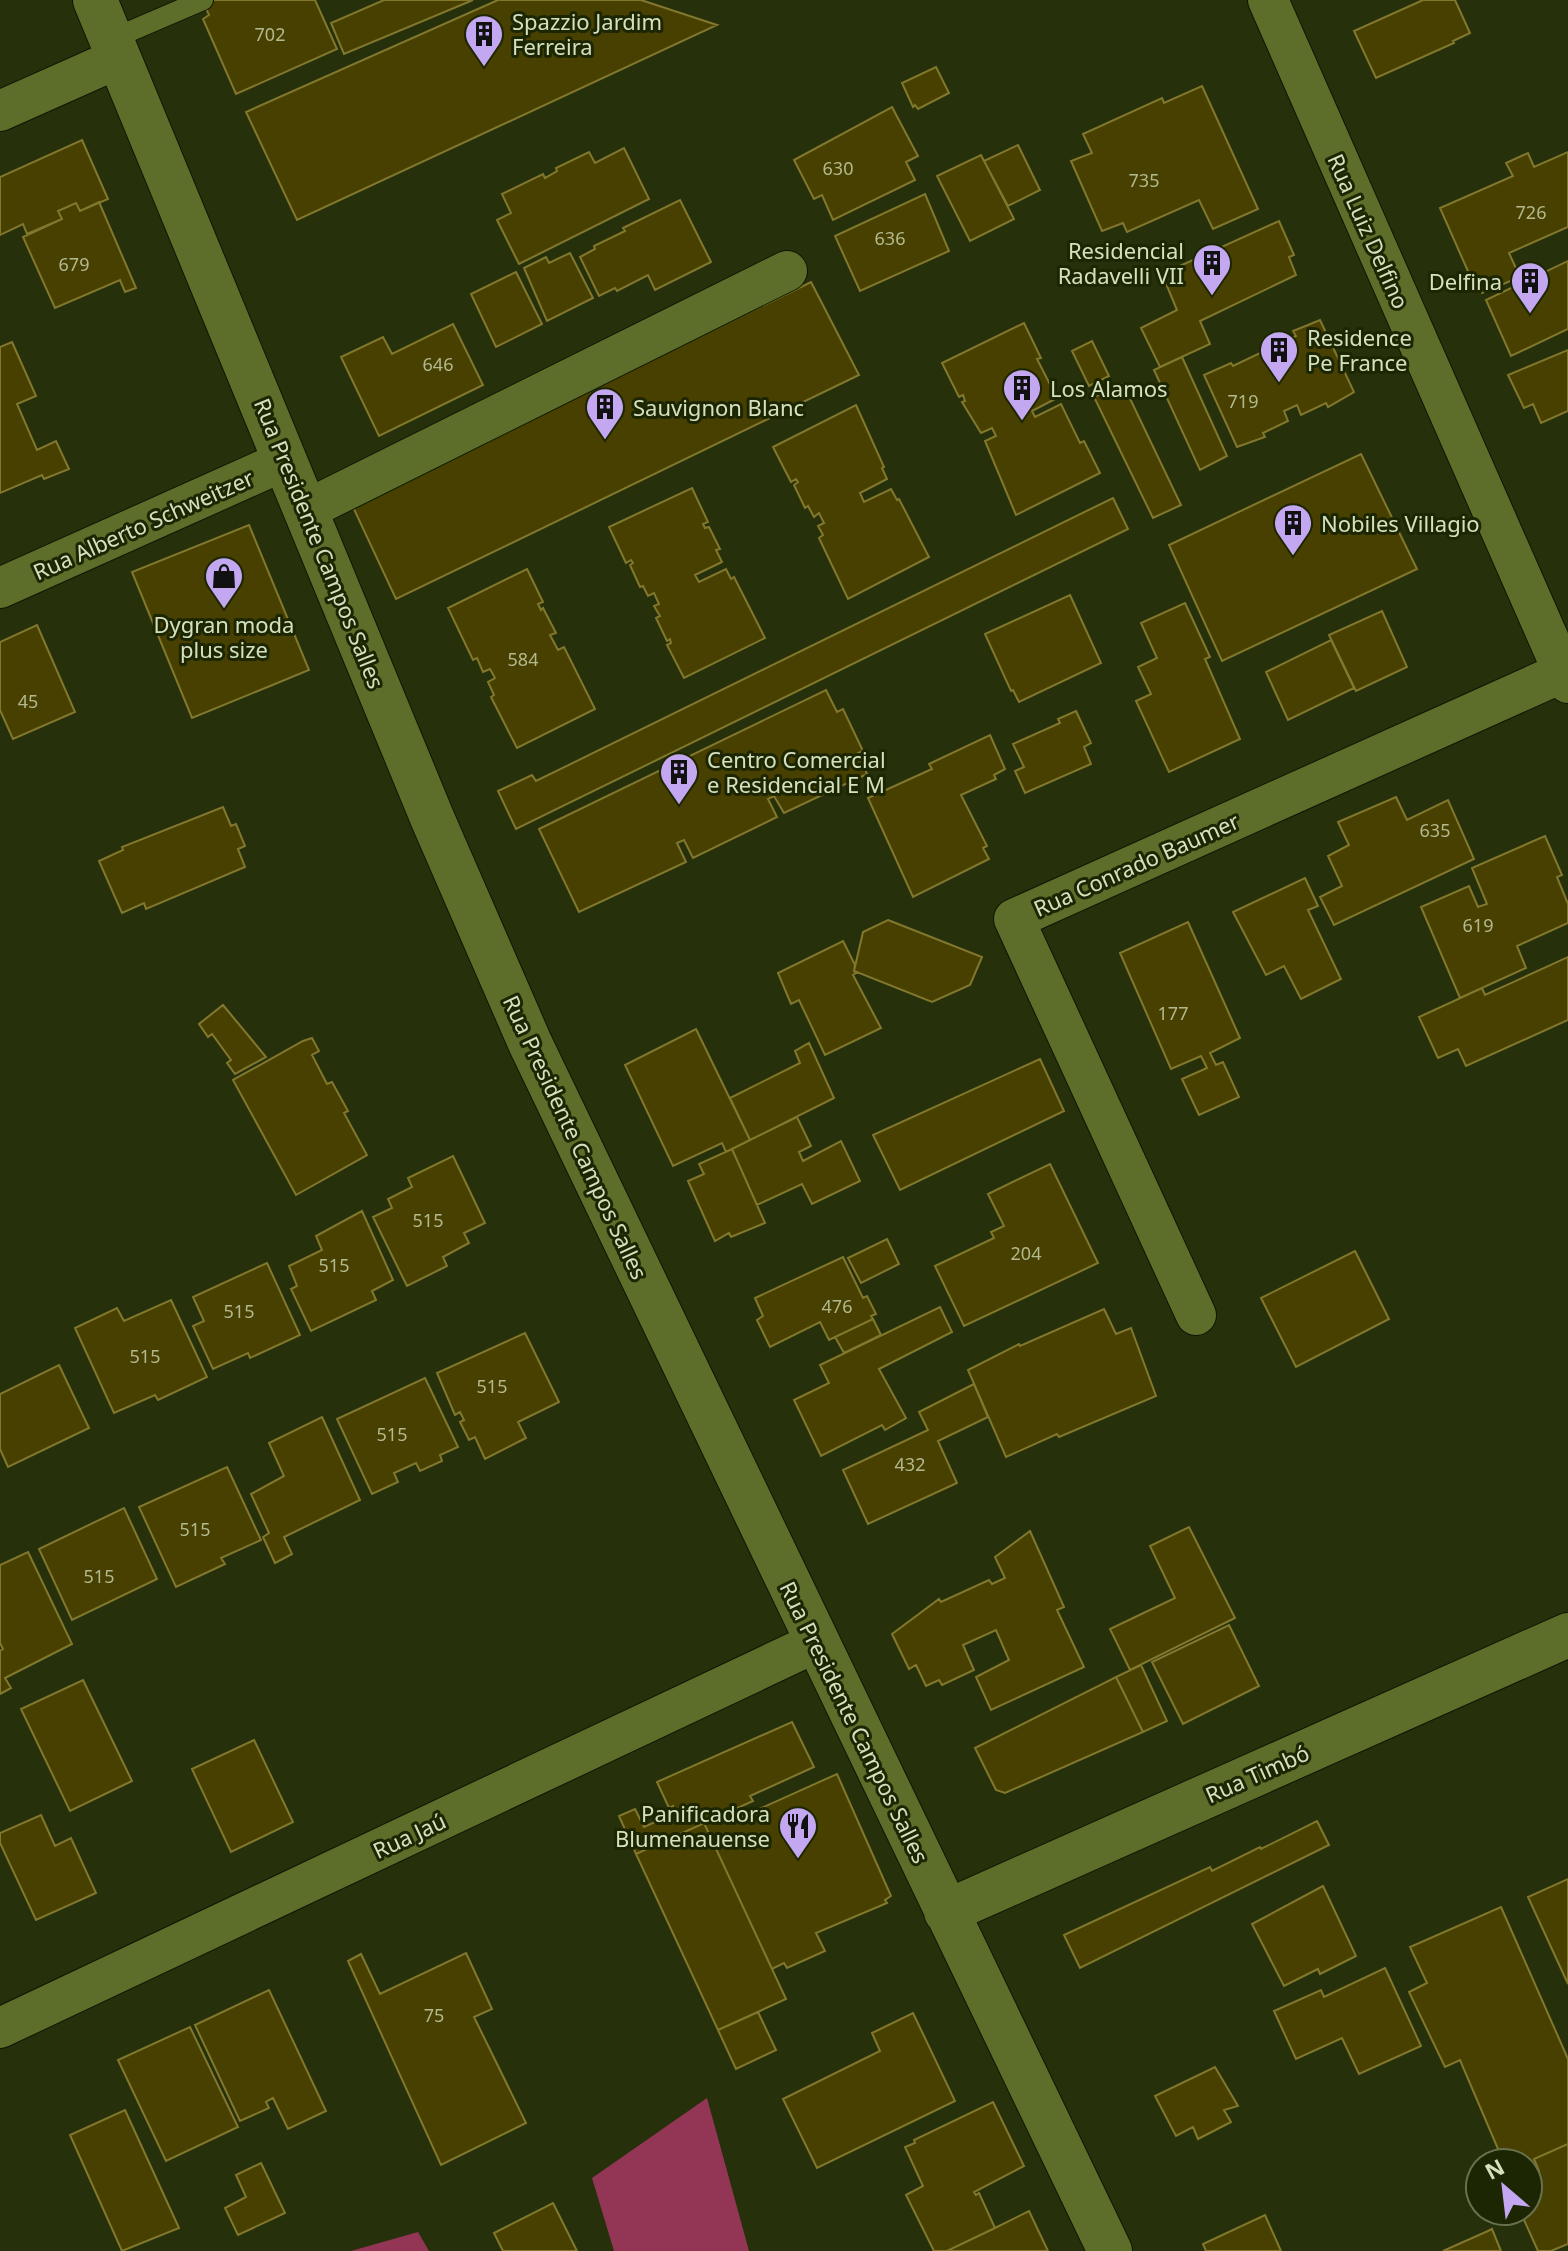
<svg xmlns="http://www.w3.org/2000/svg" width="1568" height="2251" font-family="'Noto Sans',sans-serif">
  <rect width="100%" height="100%" fill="#26300b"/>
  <path fill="#933656" d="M707,2098L749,2251H614L592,2178Z
    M418,2232L429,2251H351Z"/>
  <path fill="#484000" stroke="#82782d" stroke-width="2" d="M213,0H315L337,49L236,94L203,19L209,15L204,4Z
    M384,0H473L344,54L331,23Z
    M498,0H641L717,25L297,220L246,112Z
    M1423,0H1455L1470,33L1453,41L1454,43L1376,78L1354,31Z
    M936,67L949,93L918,109L915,105L913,107L902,83Z
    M1202,86L1258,209L1213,229L1199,200L1127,232L1123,223L1102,231L1071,161L1092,153L1083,134L1162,98L1164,103Z
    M892,107L918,156L906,162L915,180L833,220L822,195L814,199L794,160Z
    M82,140L108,199L80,211L76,203L58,211L62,219L27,234L23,224L0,235V177Z
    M1018,145L1040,190L1008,206L984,161Z
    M624,148L649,199L519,264L497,220L511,213L502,194L543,174L545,178L557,171L556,168L589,152L595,163Z
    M1568,152V227L1509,253L1520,277L1482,293L1474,276L1471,278L1440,208L1513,176L1506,163L1528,153L1534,167Z
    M981,155L1014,219L970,241L937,176Z
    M925,194L949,251L860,291L835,236Z
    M680,200L711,262L655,290L648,275L617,291L615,288L599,296L580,257L595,249L594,246L625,231L623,228Z
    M99,202L136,288L125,292L120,280L55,308L23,237L62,219L58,211L76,203L80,211Z
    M1279,221L1294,255L1289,257L1296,275L1200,321L1210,344L1160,367L1141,328L1177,310L1162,274Z
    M570,253L593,298L547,321L524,268L546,257L549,263Z
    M1568,261V329L1511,356L1486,300Z
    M516,272L542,324L496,347L471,294Z
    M811,282L859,375L396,599L353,507Z
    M1320,320L1354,392L1328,407L1326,403L1301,415L1297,405L1284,411L1288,421L1263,433L1265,437L1237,447L1204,375L1231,363L1233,366L1296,336L1293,331Z
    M1024,323L1041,358L1037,359L1057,398L1032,411L1035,417L1061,404L1080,443L1084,441L1100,473L1016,515L985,441L996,436L992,428L981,433L962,402L965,401L963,395L959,397L942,363Z
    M453,324L483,385L379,436L341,357L383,337L392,354Z
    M1092,341L1109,376L1089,386L1072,351Z
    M12,342L36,396L17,404L37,450L56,441L69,469L44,479L42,475L0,493V347Z
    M1568,350V411L1541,423L1533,404L1524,408L1508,375Z
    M1182,357L1227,456L1200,470L1154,370Z
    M1123,384L1181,505L1153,518L1094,397Z
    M856,405L884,467L882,468L887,479L860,493L864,502L891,489L897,500L899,499L929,557L848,599L819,538L823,535L818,526L824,523L819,513L814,517L808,506L805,508L794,485L798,482L796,479L791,482L773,447Z
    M1361,454L1417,569L1222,661L1169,545Z
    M692,488L708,522L703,524L705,528L709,527L720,549L716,550L722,562L695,575L699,582L726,569L731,579L734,577L765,638L684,678L667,645L671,643L670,639L667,641L656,618L660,616L654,606L659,604L654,593L648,596L643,586L640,587L630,565L633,563L631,560L626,563L609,527Z
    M1113,498L1128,529L516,829L498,791L532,775L536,781Z
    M249,525L309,670L192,718L132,572Z
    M527,569L543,602L538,604L541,610L543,608L556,633L550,635L558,650L564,647L595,709L517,748L491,697L494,695L488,682L495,678L490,669L483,672L477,658L473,660L448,608Z
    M1070,595L1101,663L1019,702L1013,690L1011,691L985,634Z
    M1185,603L1210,657L1205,659L1240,739L1169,772L1136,701L1151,694L1138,667L1157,658L1141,623Z
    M1382,611L1407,667L1356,691L1329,635Z
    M37,625L75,712L13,739L0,710V642Z
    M1331,640L1354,688L1288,720L1266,672Z
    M826,690L837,712L843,709L863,751L858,753L867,774L784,813L774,796L768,799L777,817L693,858L684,840L677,843L686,862L579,912L539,829Z
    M1076,711L1091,743L1084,747L1091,764L1025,793L1015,771L1024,767L1013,744L1060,723L1058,719Z
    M990,735L1005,769L994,775L996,779L961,795L987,846L983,848L989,859L913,897L868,798L932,769L929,764Z
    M1396,797L1407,820L1448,800L1474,859L1334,925L1320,897L1342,886L1328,856L1349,845L1338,822Z
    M223,807L231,826L236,824L245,846L238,849L245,867L146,909L144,903L122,913L99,861L123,850L122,847Z
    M1545,836L1562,875L1557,877L1568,904V923L1517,946L1526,968L1460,998L1421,907L1469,886L1478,907L1487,904L1472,868Z
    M1305,878L1318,906L1308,910L1341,979L1301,999L1284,966L1266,975L1233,912Z
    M888,920L982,957L970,985L932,1002L854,971L863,932Z
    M1188,922L1240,1038L1210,1053L1216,1065L1223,1062L1239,1097L1199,1115L1182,1079L1207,1068L1201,1056L1171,1069L1120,953Z
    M843,941L855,965L854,971L857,972L853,975L881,1028L825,1055L799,1000L791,1004L778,973Z
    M1568,957V1020L1466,1066L1458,1049L1438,1058L1419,1017L1482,988L1485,995Z
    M223,1005L266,1057L235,1074L227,1063L231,1060L212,1034L208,1037L199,1024Z
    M696,1029L750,1140L726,1152L722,1143L673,1166L625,1065Z
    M312,1038L319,1051L312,1055L327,1084L332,1082L348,1111L344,1113L367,1155L296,1195L233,1080L303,1041Z
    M809,1043L834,1098L750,1140L730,1098L800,1063L795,1051Z
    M1040,1059L1064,1111L900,1190L873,1135Z
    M797,1117L811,1146L799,1152L803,1161L841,1141L860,1181L812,1204L802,1184L757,1205L732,1149Z
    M732,1149L765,1223L731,1237L729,1233L715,1241L688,1181L704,1174L699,1164Z
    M453,1156L485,1223L464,1233L469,1243L443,1257L447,1266L407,1286L373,1217L392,1208L388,1199L412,1187L408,1178Z
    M1050,1164L1098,1263L964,1326L935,1266L994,1238L991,1232L1004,1226L988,1194Z
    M362,1211L393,1280L372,1291L376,1300L311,1331L291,1289L297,1286L289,1266L322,1250L316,1236Z
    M887,1239L899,1264L861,1283L848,1258Z
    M1355,1251L1389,1319L1296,1367L1261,1298Z
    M843,1257L863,1298L867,1296L876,1314L871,1316L873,1319L829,1340L820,1322L770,1347L757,1320L763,1316L755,1298Z
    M267,1263L300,1335L250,1358L248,1353L213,1369L193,1326L204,1321L193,1297Z
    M171,1300L207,1377L158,1400L155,1395L114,1413L75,1328L117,1308L124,1321Z
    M940,1307L952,1332L879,1369L906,1418L885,1430L882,1425L821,1456L794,1400L829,1383L820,1365Z
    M1104,1309L1116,1334L1131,1328L1156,1396L1059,1437L1057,1434L1006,1457L968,1370L1019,1344L1020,1346Z
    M873,1319L881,1335L844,1353L835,1337Z
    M525,1333L559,1402L518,1422L526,1438L485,1459L475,1437L469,1440L460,1422L464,1420L460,1412L455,1415L437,1373Z
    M59,1365L89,1428L8,1467L0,1449V1394Z
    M425,1378L458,1447L440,1455L442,1461L420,1471L416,1463L394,1473L398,1482L372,1494L337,1419Z
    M974,1384L988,1417L938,1441L957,1483L868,1524L843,1470L928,1430L919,1412Z
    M322,1417L360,1500L284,1537L292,1554L275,1563L263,1537L269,1533L251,1494L284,1476L269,1443Z
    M227,1467L261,1540L221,1558L225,1564L176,1587L139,1507Z
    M124,1508L157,1579L72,1620L39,1549Z
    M1189,1527L1235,1618L1130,1670L1110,1629L1175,1598L1150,1546Z
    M1030,1531L1064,1607L1057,1610L1084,1667L991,1710L976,1677L1009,1660L996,1630L963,1645L974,1670L942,1685L939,1680L926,1686L916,1665L909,1669L892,1634L939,1599L941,1602L989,1580L992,1584L1005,1578L995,1557Z
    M28,1552L72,1644L5,1678L11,1688L0,1694V1651L3,1649L0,1643V1565Z
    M1229,1625L1259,1686L1183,1724L1152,1662Z
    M1141,1665L1167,1721L1143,1732L1116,1677Z
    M1116,1677L1143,1732L1005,1793L996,1790L975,1748Z
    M83,1680L132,1781L70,1811L21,1709Z
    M792,1722L814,1767L750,1796L753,1801L636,1854L619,1816L635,1809L644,1827L673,1814V1806L669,1808L657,1782Z
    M254,1740L293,1822L231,1852L192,1769Z
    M837,1774L891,1896L885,1900L887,1903L816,1933L825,1951L787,1968L784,1963L772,1969L704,1823L733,1809L737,1819Z
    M41,1815L55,1846L71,1838L96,1893L36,1920L0,1843V1833Z
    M1317,1821L1329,1845L1080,1968L1064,1935L1210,1867L1212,1871L1260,1847L1261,1849Z
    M704,1823L786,1999L718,2030L636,1854Z
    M1568,1879V1984L1528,1897Z
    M1323,1886L1356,1956L1320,1974L1318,1969L1284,1986L1252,1924Z
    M1501,1907L1568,2059V2144L1534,2159L1539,2171L1528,2175V2163H1504L1460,2060L1445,2067L1409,1992L1427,1983L1410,1947Z
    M466,1953L492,2009L474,2017L526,2123L441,2165L348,1961L361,1954L380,1994Z
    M1385,1968L1421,2046L1359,2074L1342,2038L1296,2059L1274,2011L1321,1990L1324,1997Z
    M269,1990L326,2111L288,2129L273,2098L266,2102L269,2108L240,2121L195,2025Z
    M758,2012L776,2050L736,2069L718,2030Z
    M913,2013L955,2101L817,2168L783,2099L880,2051L872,2033Z
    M190,2027L238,2127L166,2161L118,2060Z
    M1215,2067L1238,2106L1224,2110L1231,2122L1198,2139L1193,2127L1176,2136L1155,2096Z
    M993,2102L1024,2166L974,2192L976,2195L979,2193L995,2228L947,2251H934L906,2195L923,2186L905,2147L915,2143L914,2140Z
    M125,2110L179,2228L122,2251L70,2135Z
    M1568,2144V2244L1551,2251H1538L1520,2211H1528V2175L1539,2171L1534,2159Z
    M261,2163L285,2213L238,2235L225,2208L246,2197L236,2175Z
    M553,2203L577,2251H503L494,2233Z
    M1029,2211L1048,2251H947L995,2228Z
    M1265,2215L1281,2251H1206L1203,2244Z
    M1492,2229L1501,2251H1443L1488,2231Z"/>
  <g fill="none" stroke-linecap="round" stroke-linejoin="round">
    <g stroke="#111603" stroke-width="22">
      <path id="service" d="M112,39L203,0"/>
    </g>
    <g stroke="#111603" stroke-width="42">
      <path id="minor" d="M1268,0L1568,683
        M0,111L119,58
        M306,510L787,271
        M0,588L286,460
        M1196,1315L1014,919L1568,670
        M0,2028L817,1642"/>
    </g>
    <g stroke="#111603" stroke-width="46">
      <path id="secondary" d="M95,0L433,820L530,1043L1110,2251
        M946,1912L1568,1635"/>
    </g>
    <use href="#service" stroke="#5c6e29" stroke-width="20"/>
    <use href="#minor" stroke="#5c6e29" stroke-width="40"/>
    <use href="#secondary" stroke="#5c6e29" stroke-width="44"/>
  </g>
  <defs>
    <g id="building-pin" transform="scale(2)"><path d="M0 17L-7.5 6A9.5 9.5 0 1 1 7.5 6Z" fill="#c4a7f1" stroke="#1d2602"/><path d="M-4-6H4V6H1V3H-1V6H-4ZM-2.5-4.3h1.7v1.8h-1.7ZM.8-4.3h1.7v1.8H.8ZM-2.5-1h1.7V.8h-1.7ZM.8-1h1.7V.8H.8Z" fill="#111"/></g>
    <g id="shop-pin" transform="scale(2)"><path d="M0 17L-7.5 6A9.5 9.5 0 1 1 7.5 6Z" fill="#c4a7f1" stroke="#1d2602"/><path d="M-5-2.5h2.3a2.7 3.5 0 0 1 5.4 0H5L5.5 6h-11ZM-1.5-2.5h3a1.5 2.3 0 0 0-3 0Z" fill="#111"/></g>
    <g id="restaurant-pin" transform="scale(2)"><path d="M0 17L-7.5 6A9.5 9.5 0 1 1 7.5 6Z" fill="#c4a7f1" stroke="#1d2602"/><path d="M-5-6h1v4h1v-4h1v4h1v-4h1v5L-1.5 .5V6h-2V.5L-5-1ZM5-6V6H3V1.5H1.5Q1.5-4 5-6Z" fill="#111"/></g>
  </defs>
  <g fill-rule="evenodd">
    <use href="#building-pin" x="484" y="34"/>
    <use href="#building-pin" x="1212" y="263"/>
    <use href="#building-pin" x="1530" y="281"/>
    <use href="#building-pin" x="1279" y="350"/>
    <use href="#building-pin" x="1022" y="388"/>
    <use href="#building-pin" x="605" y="407"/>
    <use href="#building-pin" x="1293" y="523"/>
    <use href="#shop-pin" x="224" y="576"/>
    <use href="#building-pin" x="679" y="772"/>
    <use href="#restaurant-pin" x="798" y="1826"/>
  </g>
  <g text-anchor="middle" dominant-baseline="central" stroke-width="6" stroke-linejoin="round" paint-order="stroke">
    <g font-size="18" fill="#b2b98e">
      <text x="270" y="34">702</text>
      <text x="838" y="168">630</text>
      <text x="1144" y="180">735</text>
      <text x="1531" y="212">726</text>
      <text x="890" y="238">636</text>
      <text x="74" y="264">679</text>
      <text x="438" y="364">646</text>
      <text x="1243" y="401">719</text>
      <text x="523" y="659">584</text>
      <text x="28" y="701">45</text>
      <text x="1435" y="830">635</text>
      <text x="1478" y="925">619</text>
      <text x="1173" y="1013">177</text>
      <text x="428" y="1220">515</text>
      <text x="1026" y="1253">204</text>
      <text x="334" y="1265">515</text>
      <text x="837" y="1306">476</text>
      <text x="239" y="1311">515</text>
      <text x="145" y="1356">515</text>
      <text x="492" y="1386">515</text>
      <text x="392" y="1434">515</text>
      <text x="910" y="1464">432</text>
      <text x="195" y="1529">515</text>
      <text x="99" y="1576">515</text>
      <text x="434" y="2015">75</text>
    </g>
    <g font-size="22" fill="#d5e1be" stroke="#1d2602" text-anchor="start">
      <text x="512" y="21">Spazzio Jardim<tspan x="512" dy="25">Ferreira</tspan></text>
      <text x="1184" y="250" text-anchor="end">Residencial<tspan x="1184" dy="25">Radavelli VII</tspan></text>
      <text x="1502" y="281" text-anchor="end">Delfina</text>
      <text x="1307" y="337">Residence<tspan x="1307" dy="25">Pe France</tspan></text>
      <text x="1050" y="388">Los Alamos</text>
      <text x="633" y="407">Sauvignon Blanc</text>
      <text x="1321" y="523">Nobiles Villagio</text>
      <text x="224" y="624" text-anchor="middle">Dygran moda<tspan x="224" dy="25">plus size</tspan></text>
      <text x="707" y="759">Centro Comercial<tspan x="707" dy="25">e Residencial E M</tspan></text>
      <text x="770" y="1813" text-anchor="end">Panificadora<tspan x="770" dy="25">Blumenauense</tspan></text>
    </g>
    <g font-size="22" fill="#d5e1be" stroke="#1d2602">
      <text transform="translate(1369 231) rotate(66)">Rua Luiz Delfino</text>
      <text transform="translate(143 524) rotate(-24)">Rua Alberto Schweitzer</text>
      <text transform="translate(320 543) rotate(68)">Rua Presidente Campos Salles</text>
      <text transform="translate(1136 864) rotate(-24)">Rua Conrado Baumer</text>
      <text transform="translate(576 1137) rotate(65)">Rua Presidente Campos Salles</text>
      <text transform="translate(855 1722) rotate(64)">Rua Presidente Campos Salles</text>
      <text transform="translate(1257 1773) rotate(-24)">Rua Timbó</text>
      <text transform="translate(409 1835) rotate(-25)">Rua Jaú</text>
    </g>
  </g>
  <g transform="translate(1504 2187) rotate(332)"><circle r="38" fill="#1d2602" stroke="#67714d" stroke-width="2"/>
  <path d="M0-6L14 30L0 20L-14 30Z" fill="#c4a7f1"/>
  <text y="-12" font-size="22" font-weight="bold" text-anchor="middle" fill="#d5e1be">N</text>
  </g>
</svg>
